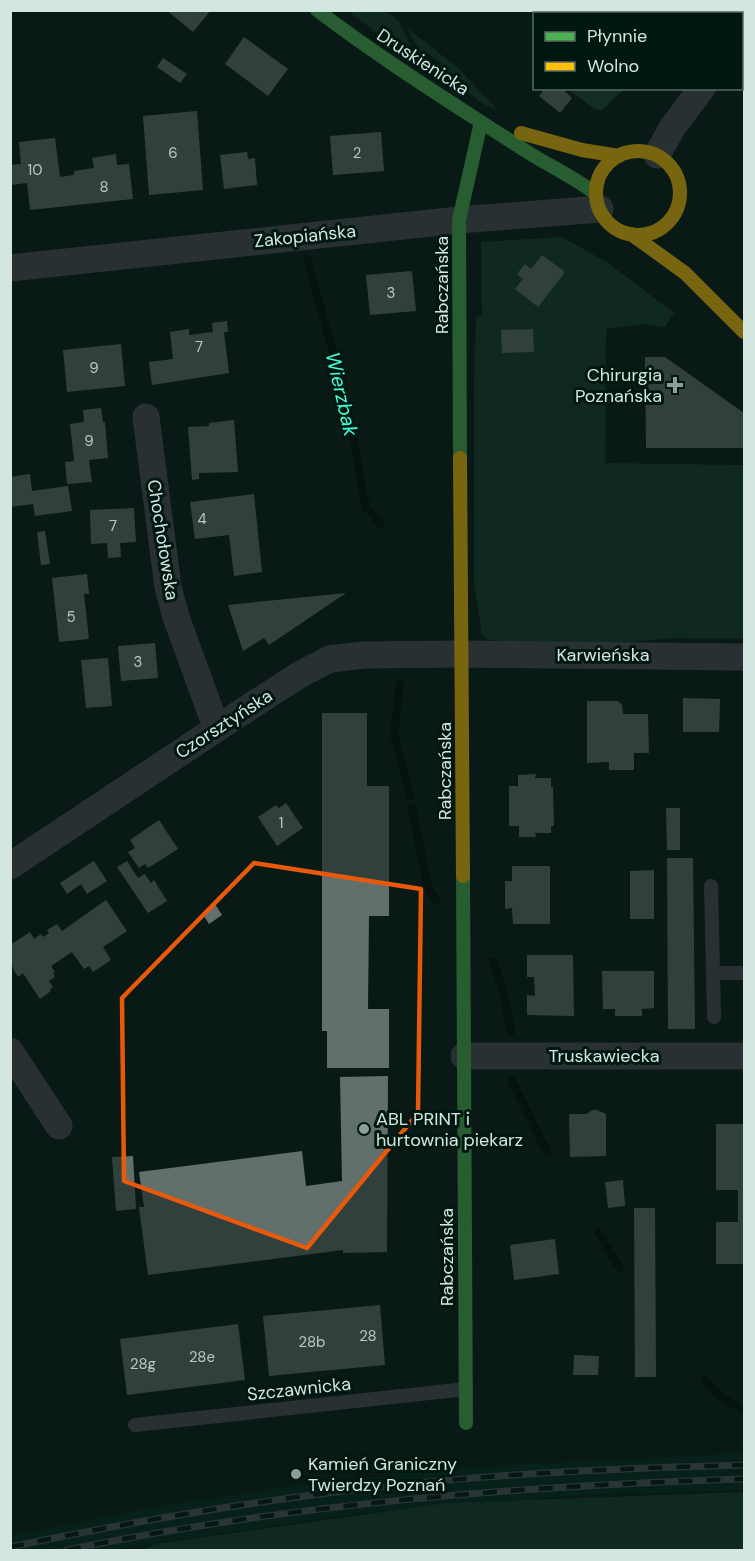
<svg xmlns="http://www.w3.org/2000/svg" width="755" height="1561" font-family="'DM Sans',sans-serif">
  <rect width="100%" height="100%" fill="#091a16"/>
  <path fill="#012a20" d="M744,1453V1490L582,1495L436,1506L354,1514L155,1543L116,1550H11V1536L144,1509L287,1487L443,1469Z"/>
  <path fill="#193a32" d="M348,11H385L399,21L418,61L417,63Z
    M407,28L458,68L497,109L483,104L437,69L441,63L427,53L423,58Z
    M562,237L608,263L674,313L665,327L644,324L606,329L605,463L744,465V639L676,638L607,644L516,642L489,640L482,635L474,583V382L476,317L482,316L481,242Z
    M744,1492V1550H142L155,1544L447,1503Z"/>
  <path fill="#1f453b" d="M568,89H624L602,110L594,109Z"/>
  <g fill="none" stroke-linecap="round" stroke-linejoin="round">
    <path stroke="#010906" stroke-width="8" d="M307,259L343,388L356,450L363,496L367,508L381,525
      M400,682L394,734L410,796
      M412,808L427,884L436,901
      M493,961L504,995L511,1031
      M512,1081L547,1152
      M598,1232L620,1268
      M705,1379L715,1392L744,1411"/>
  </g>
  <path fill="#62706c" d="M166,10H211L193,32Z
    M244,37L288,69L268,96L225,64Z
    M163,58L187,74L180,83L157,67Z
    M545,88H561L572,98L560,113L539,96Z
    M197,111L203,190L149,195L143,116Z
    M381,132L384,171L333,175L330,136Z
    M55,138L60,177L74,175V171L94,168L92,158L116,154L117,165L129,164L133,199L30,210L27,183L10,185V165L21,164L19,142Z
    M247,152L248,159L255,158L257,185L224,189L220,155Z
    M542,255L565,272L538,307L515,289L523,279L517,274L525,264L531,269Z
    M412,271L416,311L370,315L366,275Z
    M227,321L228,332H224L229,373L152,385L149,362L173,359L170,332L189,329V335L213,332L212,323Z
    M533,329L534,352L502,353L501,330Z
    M121,344L125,386L67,392L63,350Z
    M645,357H665L744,413V448H646Z
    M101,408L103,422H105L108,458L89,460L92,482L67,484L65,462L74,461L70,424L84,422L83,410Z
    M234,420L238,472L199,473V479L192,480L188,427L209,426V423Z
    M30,474L32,491L68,486L72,511L35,516L33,504L10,507V477Z
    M254,494L262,572L234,576L229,535L195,539L190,502Z
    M134,508L136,542L120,543L121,557L108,558L107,543L91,544L90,510Z
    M45,531L50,564L41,565L37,532Z
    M87,574L89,594H84L89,639L59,642L52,578Z
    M346,593L269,645L264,638L243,651L228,605Z
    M155,643L158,678L121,681L118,646Z
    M108,658L112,706L86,708L81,660Z
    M683,698L720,699L719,732H683Z
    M587,701H618L622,705L623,714H648L649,753H634V770H609V762L587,763Z
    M322,713H367V786H389V916H369L368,1009H389V1068H327V1031H322Z
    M536,774L535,778H551V787H553L554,826H551V833H535L536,837H519V826H509V786H518V775Z
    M286,803L303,828L277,846L258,817L276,805L279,808Z
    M666,808H680V850H667Z
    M159,820L178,849L148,868L145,864L139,868L128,852L135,848L130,840Z
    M667,858H693L695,1029H668Z
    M94,861L107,881L87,894L81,884L67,894L60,883Z
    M127,861L138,878L145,874L151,883L154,880L167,901L148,913L117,867Z
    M512,866H550V924H513L512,908L505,909V881H512Z
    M654,870V919H630V871Z
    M106,900L127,931L103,947L111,960L93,972L89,966L84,969L72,952L51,966L55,972L53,973L55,977L49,981L53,987L50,989L51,991L40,999L23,973L18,977L15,972L10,962V945L30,932L34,939L41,934L43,937L49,933L47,930L57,924L62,931Z
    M215,904L222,915L209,924L202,913Z
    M527,955H573L574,1016L527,1015V995L535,996L534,977H527Z
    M602,971H654V1008L642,1009V1016H615V1009H603Z
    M388,1076L387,1252L343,1253V1250L148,1275L139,1207H144L139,1172L302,1151L306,1186L342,1181L340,1077Z
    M592,1110H597L606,1114V1156L570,1157L569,1114H587Z
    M716,1124H744V1264H716V1222H738V1190H716Z
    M133,1156L136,1209L116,1211L112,1157Z
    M623,1180L625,1206L608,1208L605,1182Z
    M634,1208H655L656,1377H635Z
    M555,1239L559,1274L514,1280L510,1245Z
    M380,1305L385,1365L269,1376L263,1316Z
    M238,1324L245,1380L127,1395L120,1339Z
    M574,1355L599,1356L598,1375H573Z"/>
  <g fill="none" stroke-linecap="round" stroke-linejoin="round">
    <path stroke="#504d59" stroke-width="14" d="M711,886L714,1017
      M713,973H744
      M135,1425L466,1389"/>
    <path stroke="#504d59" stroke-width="27" d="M742,50L744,47
      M657,155L672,128L702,88
      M10,268L459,220L600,209
      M146,417L168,587L176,617L211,713L219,727
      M10,866L219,727L299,675L330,659L364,655L462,654L744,657
      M10,1051L59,1126
      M464,1056H744"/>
    <path stroke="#4caf50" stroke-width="14" d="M317,10C384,61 455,105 526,151C549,166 574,177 596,194
      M460,458L459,220L481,122
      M463,876L466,1423"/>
    <path stroke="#ffc107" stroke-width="14" d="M521,133L582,150L619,156
      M596 193a42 42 0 1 1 84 0a42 42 0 1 1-84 0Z
      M631,234L685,273L744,332
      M460,458L463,876"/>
    <g stroke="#53565c" stroke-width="7">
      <path id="rail" d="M10,1547C145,1519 281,1496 418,1483C527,1472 636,1468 744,1465
        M67,1550C290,1504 517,1486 744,1479"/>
    </g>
    <use href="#rail" stroke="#001811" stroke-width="4.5" stroke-dasharray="14" stroke-linecap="butt"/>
  </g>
  <path d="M0 0H755V1561H0ZM254,863L421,889L418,1113L307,1248L124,1181L122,998Z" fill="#091a16" fill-opacity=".55" fill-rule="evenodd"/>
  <path fill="none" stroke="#e8590c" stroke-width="4.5" stroke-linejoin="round" d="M254,863L421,889L418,1113L307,1248L124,1181L122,998Z"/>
  <g fill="#8d9f99" stroke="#001811" stroke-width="2">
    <path d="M672 376h6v6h6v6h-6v6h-6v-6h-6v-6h6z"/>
    <circle cx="364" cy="1129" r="6"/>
    <circle cx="296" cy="1474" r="6"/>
  </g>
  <g text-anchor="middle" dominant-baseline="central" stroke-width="6" stroke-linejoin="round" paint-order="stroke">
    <g font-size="15" fill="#b8c8c3">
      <text x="173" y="153">6</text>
      <text x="357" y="153">2</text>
      <text x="35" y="170">10</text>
      <text x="104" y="187">8</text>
      <text x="391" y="293">3</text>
      <text x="199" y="347">7</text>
      <text x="94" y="368">9</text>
      <text x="89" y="441">9</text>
      <text x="202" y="519">4</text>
      <text x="113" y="526">7</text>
      <text x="71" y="617">5</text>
      <text x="138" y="662">3</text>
      <text x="281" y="823">1</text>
      <text x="368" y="1336">28</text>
      <text x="312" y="1342">28b</text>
      <text x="202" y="1357">28e</text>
      <text x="143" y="1364">28g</text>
    </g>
    <g font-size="18" fill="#d4e6e0" stroke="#001811">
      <text transform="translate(423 62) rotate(33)">Druskienicka</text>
      <text transform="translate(305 236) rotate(-6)">Zakopiańska</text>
      <text transform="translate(442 285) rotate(-90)">Rabczańska</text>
      <text transform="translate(163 540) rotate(81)">Chochołowska</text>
      <text x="603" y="655">Karwieńska</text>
      <text transform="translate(224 724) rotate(-33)">Czorsztyńska</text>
      <text transform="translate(445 771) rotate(-90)">Rabczańska</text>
      <text x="604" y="1056">Truskawiecka</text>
      <text transform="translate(447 1257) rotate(-90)">Rabczańska</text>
      <text transform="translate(299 1389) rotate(-6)">Szczawnicka</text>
    </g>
    <g font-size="18" fill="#d4e6e0" stroke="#001811" text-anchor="start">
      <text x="662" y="375" text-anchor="end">Chirurgia<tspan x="662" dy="21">Poznańska</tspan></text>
      <text x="376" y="1119">ABL PRINT i<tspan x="376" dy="21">hurtownia piekarz</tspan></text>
      <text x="308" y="1464">Kamień Graniczny<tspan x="308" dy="21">Twierdzy Poznań</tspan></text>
    </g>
    <g font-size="20" font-style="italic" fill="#46fcd4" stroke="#001811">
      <text transform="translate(342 394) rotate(77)">Wierzbak</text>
    </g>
  </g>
  <rect width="755" height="1561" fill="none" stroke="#d4e6e0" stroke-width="24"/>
  <rect x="533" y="12" width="210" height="78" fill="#001811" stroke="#556a64" stroke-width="1.5"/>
  <rect x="545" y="32" width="30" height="9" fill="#4caf50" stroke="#556a64" stroke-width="1.5"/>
  <text x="587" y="42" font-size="18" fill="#d4e6e0">Płynnie</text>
  <rect x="545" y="62" width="30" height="9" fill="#ffc107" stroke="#556a64" stroke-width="1.5"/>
  <text x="587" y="72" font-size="18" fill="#d4e6e0">Wolno</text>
</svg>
